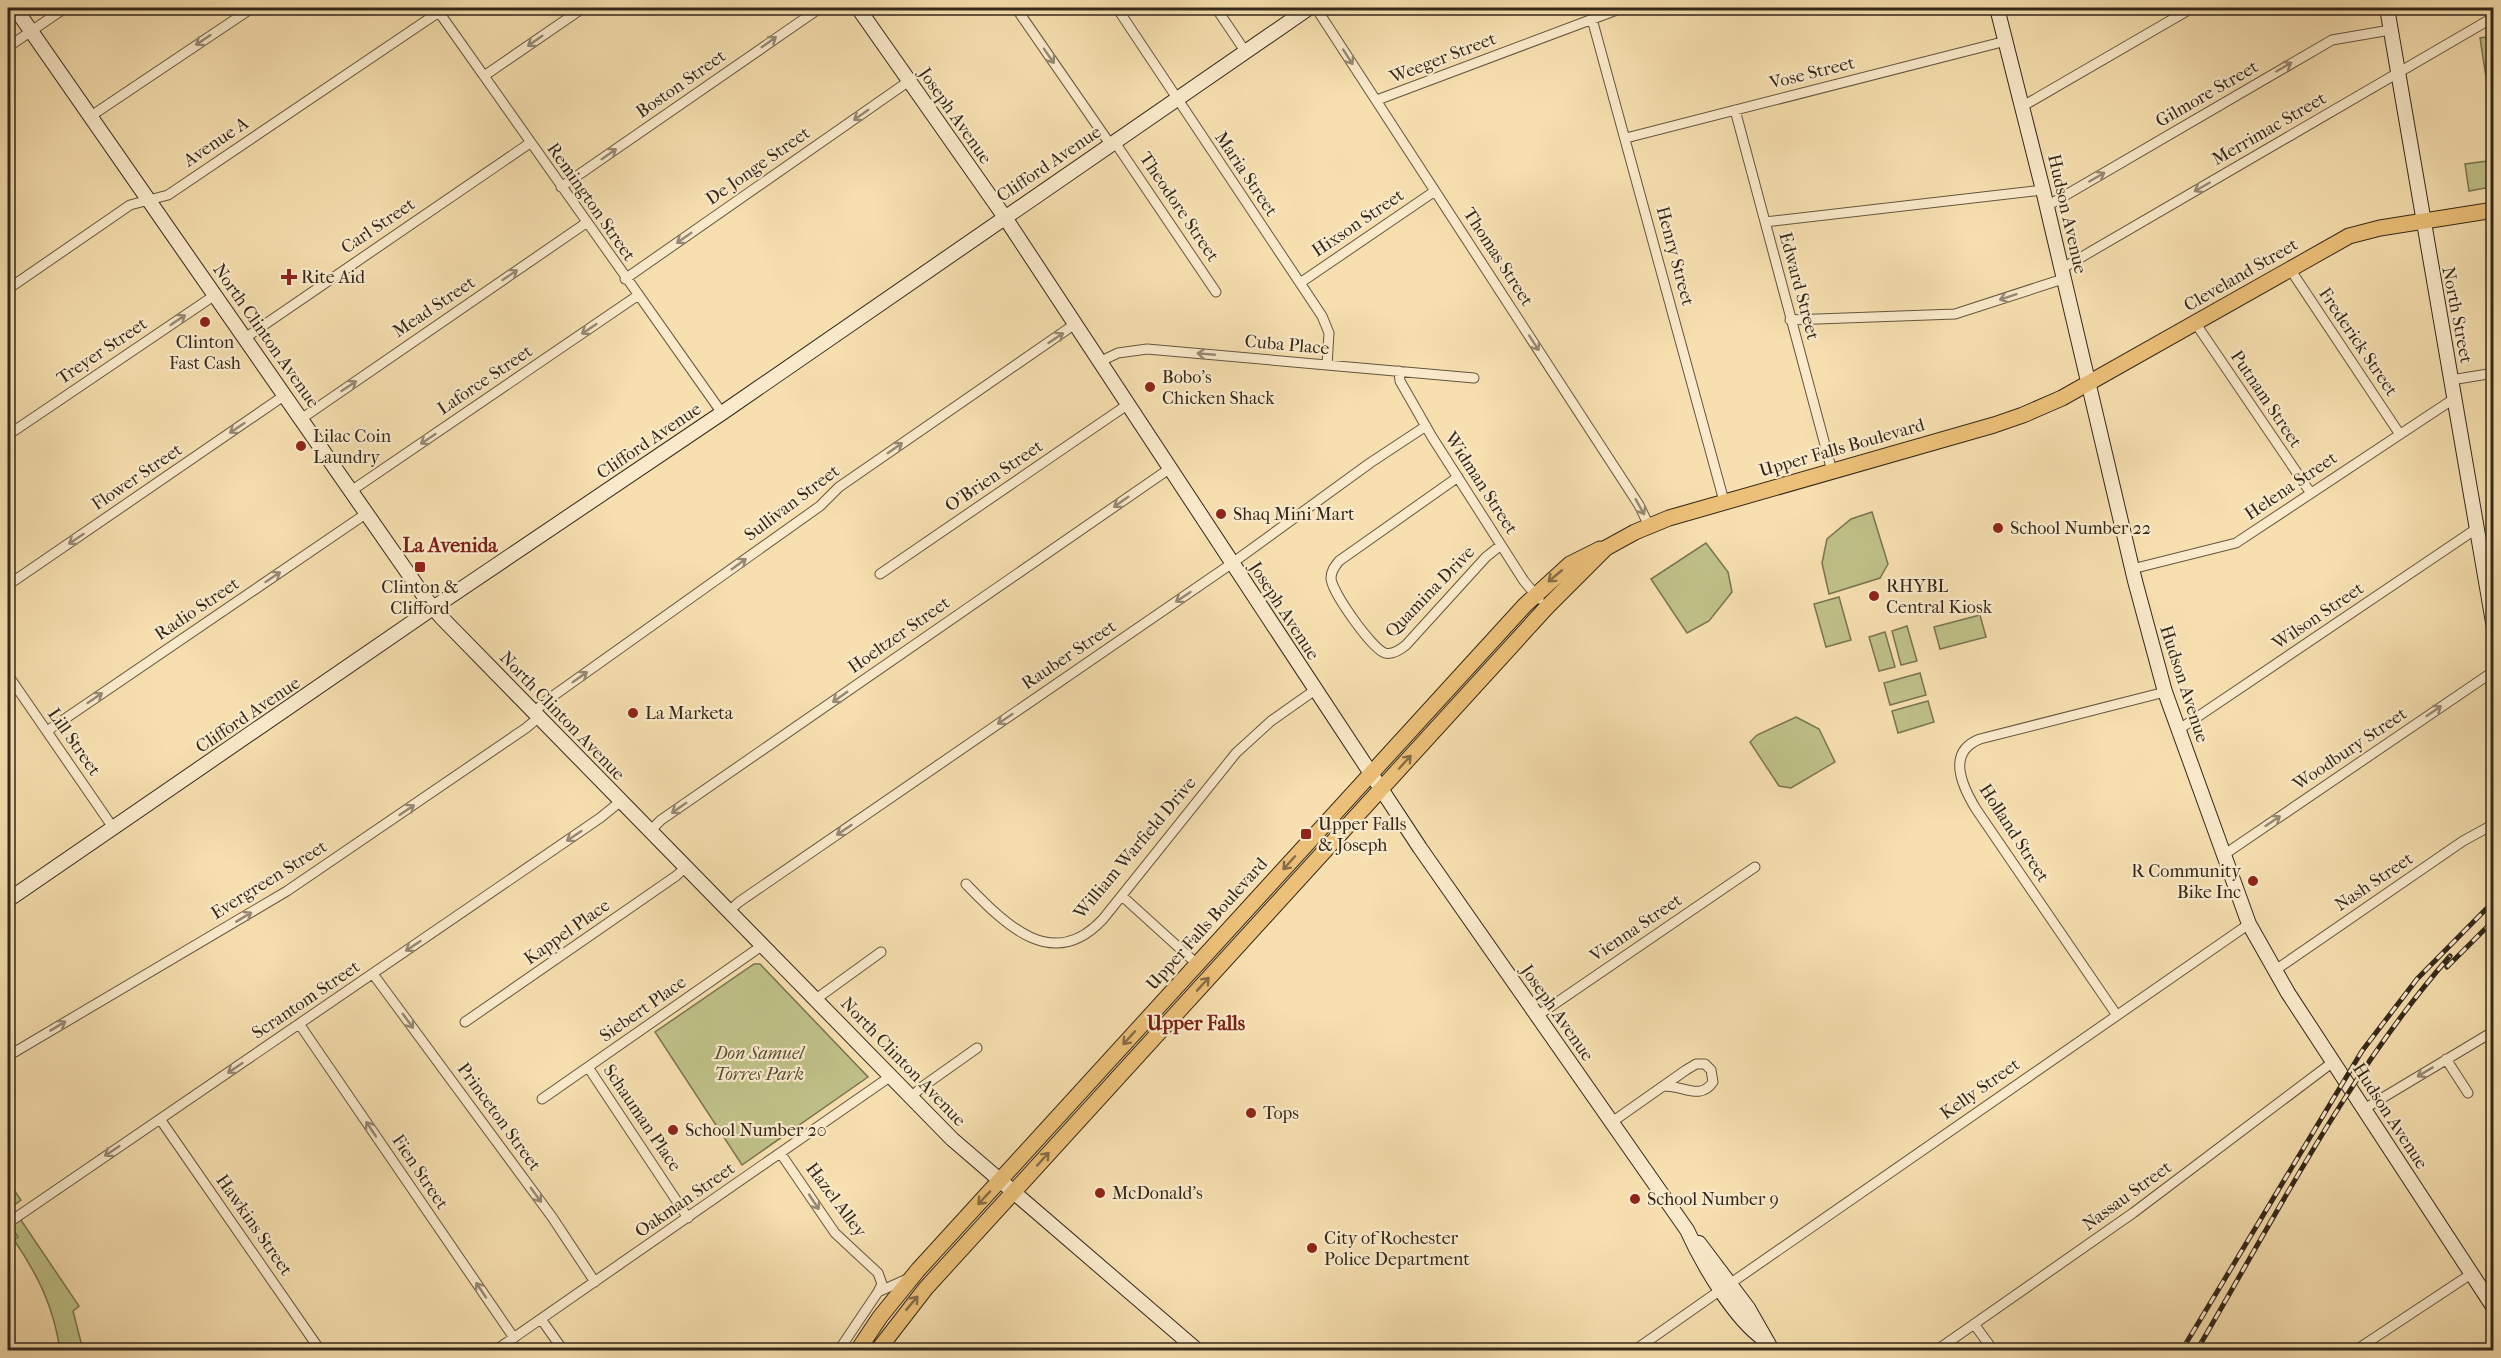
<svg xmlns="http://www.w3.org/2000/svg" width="2501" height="1358" font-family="'IM FELL French Canon',serif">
  <rect width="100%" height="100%" fill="#f7dfaf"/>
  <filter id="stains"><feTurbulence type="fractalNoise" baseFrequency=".00333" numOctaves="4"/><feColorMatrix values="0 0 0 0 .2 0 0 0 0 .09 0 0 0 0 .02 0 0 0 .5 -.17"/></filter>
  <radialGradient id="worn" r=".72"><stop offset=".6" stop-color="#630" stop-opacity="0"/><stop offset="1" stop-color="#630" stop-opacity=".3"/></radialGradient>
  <path fill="#bfc188" stroke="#797450" stroke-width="1.5" d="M2493,36V89L2488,90L2480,38Z
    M2487,161L2491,187L2469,191L2465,164Z
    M1872,512L1888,564L1880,578L1829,594L1822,563L1827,539L1851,519Z
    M1706,543L1728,572L1732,592L1709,621L1687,633L1651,579Z
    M1839,597L1851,640L1826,647L1814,604Z
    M1980,615L1986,637L1940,649L1934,627Z
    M1907,626L1917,661L1901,665L1892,631Z
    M1885,632L1895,667L1879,671L1869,637Z
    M1920,673L1926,695L1890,705L1884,683Z
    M1928,701L1934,722L1898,733L1892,711Z
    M1796,717L1819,729L1835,762L1791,788L1779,786L1750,742L1757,735Z
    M754,964H760L868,1077L742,1165L655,1032Z
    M8,1181L21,1200L12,1207L79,1306L73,1311L83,1350H60C54,1308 38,1275 14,1240L18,1237L8,1222Z"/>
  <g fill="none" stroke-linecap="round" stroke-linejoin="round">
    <g stroke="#64553e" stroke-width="11">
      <path id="street" d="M436,8L722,413
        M1016,8L1110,144
        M1117,8L1322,316L1329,333L1327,365
        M1216,8L1245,51
        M1316,8L1639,505L1649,526
        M1592,19L1724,501
        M8,47L65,8
        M484,76L583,8
        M1377,100L1622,8
        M2023,106L2192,8
        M1735,110L1832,471
        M91,116L252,8
        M1626,138L2006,41
        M1114,141L1216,292
        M561,187L820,8
        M2047,206L2332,40L2390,30
        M1765,222L2043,190
        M2061,269L2494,17
        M2290,269L2399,433
        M625,279L909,81
        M1300,283L1435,191
        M8,289L130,205L168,195L439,12
        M1790,320L1955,314L2063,279
        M2196,324L2310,492
        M245,338L530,143
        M1099,362L1118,353L1147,349L1474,378
        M1399,371L1400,381L1432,437L1524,581L1539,599
        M2451,380L2494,373
        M301,419L586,223
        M8,435L215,295
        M1458,477L1339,561C1335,566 1331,571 1331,578C1331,591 1372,649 1385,653C1393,655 1400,650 1406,645L1486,557L1501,545
        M351,491L637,296
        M2132,569L2236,543L2455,398
        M880,574L1127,405
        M8,585L285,395
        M8,675L114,829
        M533,713L546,701L820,506L839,487L1075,324
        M2178,730L2476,529
        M47,731L367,513
        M650,831L661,820L1169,469
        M2225,854L2494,671
        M966,884C1004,923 1052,974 1103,919L1236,753L1271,721L1315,690
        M1122,896L1197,964
        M729,911L739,902L1231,564L1370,463L1426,426
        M2274,971L2463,841L2494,824
        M373,974L552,1217L595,1282
        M816,999L881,952
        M2116,1014L1976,809C1962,786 1946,752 1980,739L2165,692
        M1537,1016L1755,867
        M465,1022L676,876L686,867
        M300,1025L514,1338
        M8,1056L287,891L526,728L538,718
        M2446,1059L2468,1093
        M588,1067L688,1218
        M911,1097L922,1087L977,1048
        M542,1099L763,945
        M2364,1109L2494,1031
        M160,1119L320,1350
        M1612,1122L1686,1070L1696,1064H1705L1711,1070L1713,1082C1700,1101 1683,1085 1663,1086
        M781,1154L835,1233L878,1273L882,1284L878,1292
        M8,1223L600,818L621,801
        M1731,1283L2249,924
        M541,1319L563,1350
        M1974,1324L1993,1350
        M496,1350L891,1076
        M839,1350L878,1292L907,1279
        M1635,1350L1722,1289
        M1937,1350L2133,1213L2333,1062
        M2356,1350L2471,1274"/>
    </g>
    <g stroke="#332719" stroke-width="16">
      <path id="secondary" d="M15,8L426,599L441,617L952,1139L1197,1350
        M858,8L1004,216L1420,848L1687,1230C1702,1263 1734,1319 1765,1340
        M1997,8L2043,190L2135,581L2165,692L2249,924L2288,993L2494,1308
        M2387,8L2494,628
        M8,900L433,608L722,413L1309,8
        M1699,1243L1748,1308L1772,1350"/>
    </g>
    <g stroke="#332719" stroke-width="17">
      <path id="primary" d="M858,1350L880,1317L918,1270L1525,605L1570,564L1600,549
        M878,1350L926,1288L1547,607L1606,548L1635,532L1669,518L1994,425L2023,415L2062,398L2349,236L2380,228L2494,210"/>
    </g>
    <use href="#street" stroke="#faeacb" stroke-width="9"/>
    <use href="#secondary" stroke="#faeacb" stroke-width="14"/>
    <use href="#primary" stroke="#ecc078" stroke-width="15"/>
    <g stroke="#332719" stroke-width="5">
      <path id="rail" d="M2447,967L2494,920
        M2182,1350L2362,1051L2417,979L2494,901
        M2197,1350C2274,1219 2349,1071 2450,956"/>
    </g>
    <use href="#rail" stroke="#faeacb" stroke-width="3" stroke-dasharray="9" stroke-linecap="butt"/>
  </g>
  <defs><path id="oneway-shaft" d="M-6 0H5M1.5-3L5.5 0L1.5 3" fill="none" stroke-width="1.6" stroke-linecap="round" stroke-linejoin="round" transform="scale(1.5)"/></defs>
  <g stroke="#968872">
    <use href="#oneway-shaft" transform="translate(203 40) rotate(146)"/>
    <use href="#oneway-shaft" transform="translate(535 41) rotate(145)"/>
    <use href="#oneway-shaft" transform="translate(769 42) rotate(-35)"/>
    <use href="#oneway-shaft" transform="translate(1049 56) rotate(55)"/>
    <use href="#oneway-shaft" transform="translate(1348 57) rotate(57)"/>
    <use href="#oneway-shaft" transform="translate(2284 67) rotate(-30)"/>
    <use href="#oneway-shaft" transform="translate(861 115) rotate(145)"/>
    <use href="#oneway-shaft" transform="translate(609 154) rotate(-35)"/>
    <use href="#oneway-shaft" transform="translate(2097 177) rotate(-30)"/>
    <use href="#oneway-shaft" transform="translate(2202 187) rotate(150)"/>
    <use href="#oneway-shaft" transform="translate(684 238) rotate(145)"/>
    <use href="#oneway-shaft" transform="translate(510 275) rotate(-34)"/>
    <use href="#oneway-shaft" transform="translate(2008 297) rotate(162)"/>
    <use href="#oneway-shaft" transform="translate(178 320) rotate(-34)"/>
    <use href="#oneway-shaft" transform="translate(589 329) rotate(146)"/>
    <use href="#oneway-shaft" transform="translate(1056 338) rotate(-34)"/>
    <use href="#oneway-shaft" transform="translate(1534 343) rotate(57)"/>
    <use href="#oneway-shaft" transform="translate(1206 354) rotate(-175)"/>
    <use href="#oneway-shaft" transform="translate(349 386) rotate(-34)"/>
    <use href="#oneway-shaft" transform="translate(237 428) rotate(146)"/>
    <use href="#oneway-shaft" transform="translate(428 439) rotate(146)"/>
    <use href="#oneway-shaft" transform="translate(895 448) rotate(-35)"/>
    <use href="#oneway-shaft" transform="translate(1121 502) rotate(145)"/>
    <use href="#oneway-shaft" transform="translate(1640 507) rotate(61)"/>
    <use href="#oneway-shaft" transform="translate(76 539) rotate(146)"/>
    <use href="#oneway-shaft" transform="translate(739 564) rotate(-36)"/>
    <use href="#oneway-shaft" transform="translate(273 577) rotate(-34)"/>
    <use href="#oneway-shaft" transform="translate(1183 597) rotate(146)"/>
    <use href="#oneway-shaft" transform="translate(580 677) rotate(-35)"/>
    <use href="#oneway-shaft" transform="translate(840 697) rotate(145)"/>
    <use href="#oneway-shaft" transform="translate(95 698) rotate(-34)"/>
    <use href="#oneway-shaft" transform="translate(2434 711) rotate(-34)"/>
    <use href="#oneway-shaft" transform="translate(1005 719) rotate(146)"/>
    <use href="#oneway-shaft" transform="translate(679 808) rotate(145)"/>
    <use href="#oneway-shaft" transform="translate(407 810) rotate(-34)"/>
    <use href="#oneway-shaft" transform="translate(2273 821) rotate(-34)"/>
    <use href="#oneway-shaft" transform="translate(844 830) rotate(146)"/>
    <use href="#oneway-shaft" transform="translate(574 836) rotate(146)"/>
    <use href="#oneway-shaft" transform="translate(244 917) rotate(-31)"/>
    <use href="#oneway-shaft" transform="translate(413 946) rotate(146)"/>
    <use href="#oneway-shaft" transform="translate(408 1021) rotate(54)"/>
    <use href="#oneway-shaft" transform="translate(58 1026) rotate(-31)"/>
    <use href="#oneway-shaft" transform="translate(235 1068) rotate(146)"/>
    <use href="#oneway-shaft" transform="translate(2425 1072) rotate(149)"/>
    <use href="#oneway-shaft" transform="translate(371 1129) rotate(-124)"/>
    <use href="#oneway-shaft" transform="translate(112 1151) rotate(146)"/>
    <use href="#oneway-shaft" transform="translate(536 1195) rotate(54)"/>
    <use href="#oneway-shaft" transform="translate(814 1202) rotate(56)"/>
    <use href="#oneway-shaft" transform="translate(481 1290) rotate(-124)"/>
  </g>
  <g stroke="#866c44">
    <use href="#oneway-shaft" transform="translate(1555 576) rotate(140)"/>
    <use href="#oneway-shaft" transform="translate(1405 762) rotate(-48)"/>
    <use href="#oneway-shaft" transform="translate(1289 863) rotate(132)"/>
    <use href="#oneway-shaft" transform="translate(1203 984) rotate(-48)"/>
    <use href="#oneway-shaft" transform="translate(1129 1038) rotate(132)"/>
    <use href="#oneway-shaft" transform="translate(1043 1159) rotate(-48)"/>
    <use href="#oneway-shaft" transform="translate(984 1198) rotate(133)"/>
    <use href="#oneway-shaft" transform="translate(912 1303) rotate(-50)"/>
  </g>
  <g fill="#8f2418" stroke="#faeacb" stroke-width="2">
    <path d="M286 268h6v6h6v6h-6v6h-6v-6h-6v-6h6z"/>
    <circle cx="205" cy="322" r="6"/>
    <circle cx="1150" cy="387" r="6"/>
    <circle cx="301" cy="446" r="6"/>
    <circle cx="1221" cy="514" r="6"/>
    <circle cx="1998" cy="528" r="6"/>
    <rect x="414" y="561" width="12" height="12" rx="3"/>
    <circle cx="1874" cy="596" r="6"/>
    <circle cx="633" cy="713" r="6"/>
    <rect x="1300" y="828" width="12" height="12" rx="3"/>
    <circle cx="2253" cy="881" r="6"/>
    <circle cx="1251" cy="1113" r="6"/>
    <circle cx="673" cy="1130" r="6"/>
    <circle cx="1100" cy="1193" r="6"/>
    <circle cx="1635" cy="1199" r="6"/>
    <circle cx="1312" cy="1248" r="6"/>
  </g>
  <g text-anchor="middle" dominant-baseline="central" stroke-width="4.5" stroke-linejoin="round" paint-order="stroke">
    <g font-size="18" fill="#332719" stroke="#faeacb">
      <text transform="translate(1443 58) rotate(-21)">Weeger Street</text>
      <text transform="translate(1812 73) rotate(-14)">Vose Street</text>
      <text transform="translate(681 84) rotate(-35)">Boston Street</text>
      <text transform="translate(2207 94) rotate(-30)">Gilmore Street</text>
      <text transform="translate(955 116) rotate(55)">Joseph Avenue</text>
      <text transform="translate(2269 129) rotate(-30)">Merrimac Street</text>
      <text transform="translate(216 142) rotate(-34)">Avenue A</text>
      <text transform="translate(1049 164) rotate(-34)">Clifford Avenue</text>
      <text transform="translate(758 166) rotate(-35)">De Jonge Street</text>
      <text transform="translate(1246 174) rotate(56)">Maria Street</text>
      <text transform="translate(591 202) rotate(55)">Remington Street</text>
      <text transform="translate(1179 207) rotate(56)">Theodore Street</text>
      <text transform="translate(2067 214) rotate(77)">Hudson Avenue</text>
      <text transform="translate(1358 223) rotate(-34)">Hixson Street</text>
      <text transform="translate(378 226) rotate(-34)">Carl Street</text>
      <text transform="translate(1675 256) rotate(75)">Henry Street</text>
      <text transform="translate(1498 257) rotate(57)">Thomas Street</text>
      <text transform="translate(2241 275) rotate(-30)">Cleveland Street</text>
      <text transform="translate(1799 286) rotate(75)">Edward Street</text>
      <text transform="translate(434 307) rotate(-34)">Mead Street</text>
      <text transform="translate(2457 315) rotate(79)">North Street</text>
      <text transform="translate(266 336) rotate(55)">North Clinton Avenue</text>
      <text transform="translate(2358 342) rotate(56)">Frederick Street</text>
      <text transform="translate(1287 345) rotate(5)">Cuba Place</text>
      <text transform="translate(102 351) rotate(-34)">Treyer Street</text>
      <text transform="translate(485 380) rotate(-34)">Laforce Street</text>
      <text transform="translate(2266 399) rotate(56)">Putnam Street</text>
      <text transform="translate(649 441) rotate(-34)">Clifford Avenue</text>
      <text transform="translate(1842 448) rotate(-16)">Upper Falls Boulevard</text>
      <text transform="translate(994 476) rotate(-34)">O'Brien Street</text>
      <text transform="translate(137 477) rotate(-34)">Flower Street</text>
      <text transform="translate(1481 483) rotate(57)">Widman Street</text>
      <text transform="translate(2291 486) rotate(-34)">Helena Street</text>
      <text transform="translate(792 503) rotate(-37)">Sullivan Street</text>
      <text transform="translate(1430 592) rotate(-46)">Quamina Drive</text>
      <text transform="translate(197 609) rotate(-34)">Radio Street</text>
      <text transform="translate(1284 611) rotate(57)">Joseph Avenue</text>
      <text transform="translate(2318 616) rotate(-34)">Wilson Street</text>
      <text transform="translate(899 635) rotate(-35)">Hoeltzer Street</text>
      <text transform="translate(1069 655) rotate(-34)">Rauber Street</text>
      <text transform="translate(2184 684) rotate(72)">Hudson Avenue</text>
      <text transform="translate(248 715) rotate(-34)">Clifford Avenue</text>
      <text transform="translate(562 716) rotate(46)">North Clinton Avenue</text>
      <text transform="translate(74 742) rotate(55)">Lill Street</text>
      <text transform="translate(2350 749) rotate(-34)">Woodbury Street</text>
      <text transform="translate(2014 833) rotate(57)">Holland Street</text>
      <text transform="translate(1135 848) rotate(-50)">William Warfield Drive</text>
      <text transform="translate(269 880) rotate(-32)">Evergreen Street</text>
      <text transform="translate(2374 882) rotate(-34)">Nash Street</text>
      <text transform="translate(1207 924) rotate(-48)">Upper Falls Boulevard</text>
      <text transform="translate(1636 928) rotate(-34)">Vienna Street</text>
      <text transform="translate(567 932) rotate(-35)">Kappel Place</text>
      <text transform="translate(306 1000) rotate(-34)">Scrantom Street</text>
      <text transform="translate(643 1009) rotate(-35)">Siebert Place</text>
      <text transform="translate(1557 1013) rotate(55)">Joseph Avenue</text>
      <text transform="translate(903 1062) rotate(46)">North Clinton Avenue</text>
      <text transform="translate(1980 1089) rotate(-35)">Kelly Street</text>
      <text transform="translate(2390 1116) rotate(57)">Hudson Avenue</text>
      <text transform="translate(499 1117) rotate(54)">Princeton Street</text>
      <text transform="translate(642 1118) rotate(56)">Schauman Place</text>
      <text transform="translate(420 1172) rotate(56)">Fien Street</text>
      <text transform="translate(2127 1196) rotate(-36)">Nassau Street</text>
      <text transform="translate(685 1200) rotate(-35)">Oakman Street</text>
      <text transform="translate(836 1200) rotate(53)">Hazel Alley</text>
      <text transform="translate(254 1225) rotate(55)">Hawkins Street</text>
    </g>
    <g font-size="18" fill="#332719" stroke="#faeacb" text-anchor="start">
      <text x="301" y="277">Rite Aid</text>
      <text x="205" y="342" text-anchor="middle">Clinton<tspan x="205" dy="21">Fast Cash</tspan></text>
      <text x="1162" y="377">Bobo's<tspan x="1162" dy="21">Chicken Shack</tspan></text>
      <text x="313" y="436">Lilac Coin<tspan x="313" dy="21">Laundry</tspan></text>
      <text x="1233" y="514">Shaq Mini Mart</text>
      <text x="2010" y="528">School Number 22</text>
      <text x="1886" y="586">RHYBL<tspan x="1886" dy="21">Central Kiosk</tspan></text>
      <text x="420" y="587" text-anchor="middle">Clinton &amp;<tspan x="420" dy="21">Clifford</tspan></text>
      <text x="645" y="713">La Marketa</text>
      <text x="1318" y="824">Upper Falls<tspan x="1318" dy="21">&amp; Joseph</tspan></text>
      <text x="2241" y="871" text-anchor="end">R Community<tspan x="2241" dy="21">Bike Inc</tspan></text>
      <text x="1263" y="1113">Tops</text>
      <text x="685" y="1130">School Number 20</text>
      <text x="1112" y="1193">McDonald's</text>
      <text x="1647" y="1199">School Number 9</text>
      <text x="1324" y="1238">City of Rochester<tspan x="1324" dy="21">Police Department</tspan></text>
    </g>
    <g font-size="18" font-style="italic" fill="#564e35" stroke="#faeacb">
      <text x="759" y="1053">Don Samuel<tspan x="759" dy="21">Torres Park</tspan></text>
    </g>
    <g font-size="20" font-weight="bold" fill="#7a1f14" stroke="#faeacb">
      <text x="450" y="545">La Avenida</text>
      <text x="1196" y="1023">Upper Falls</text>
    </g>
  </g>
  <rect width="2501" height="1358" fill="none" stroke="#f7dfaf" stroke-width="30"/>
  <rect x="9" y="9" width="2483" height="1340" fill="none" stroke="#332719" stroke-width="3"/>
  <rect x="15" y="15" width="2471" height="1328" fill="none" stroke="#332719" stroke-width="1.5"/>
  <rect width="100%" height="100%" filter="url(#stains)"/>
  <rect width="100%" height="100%" fill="url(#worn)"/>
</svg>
